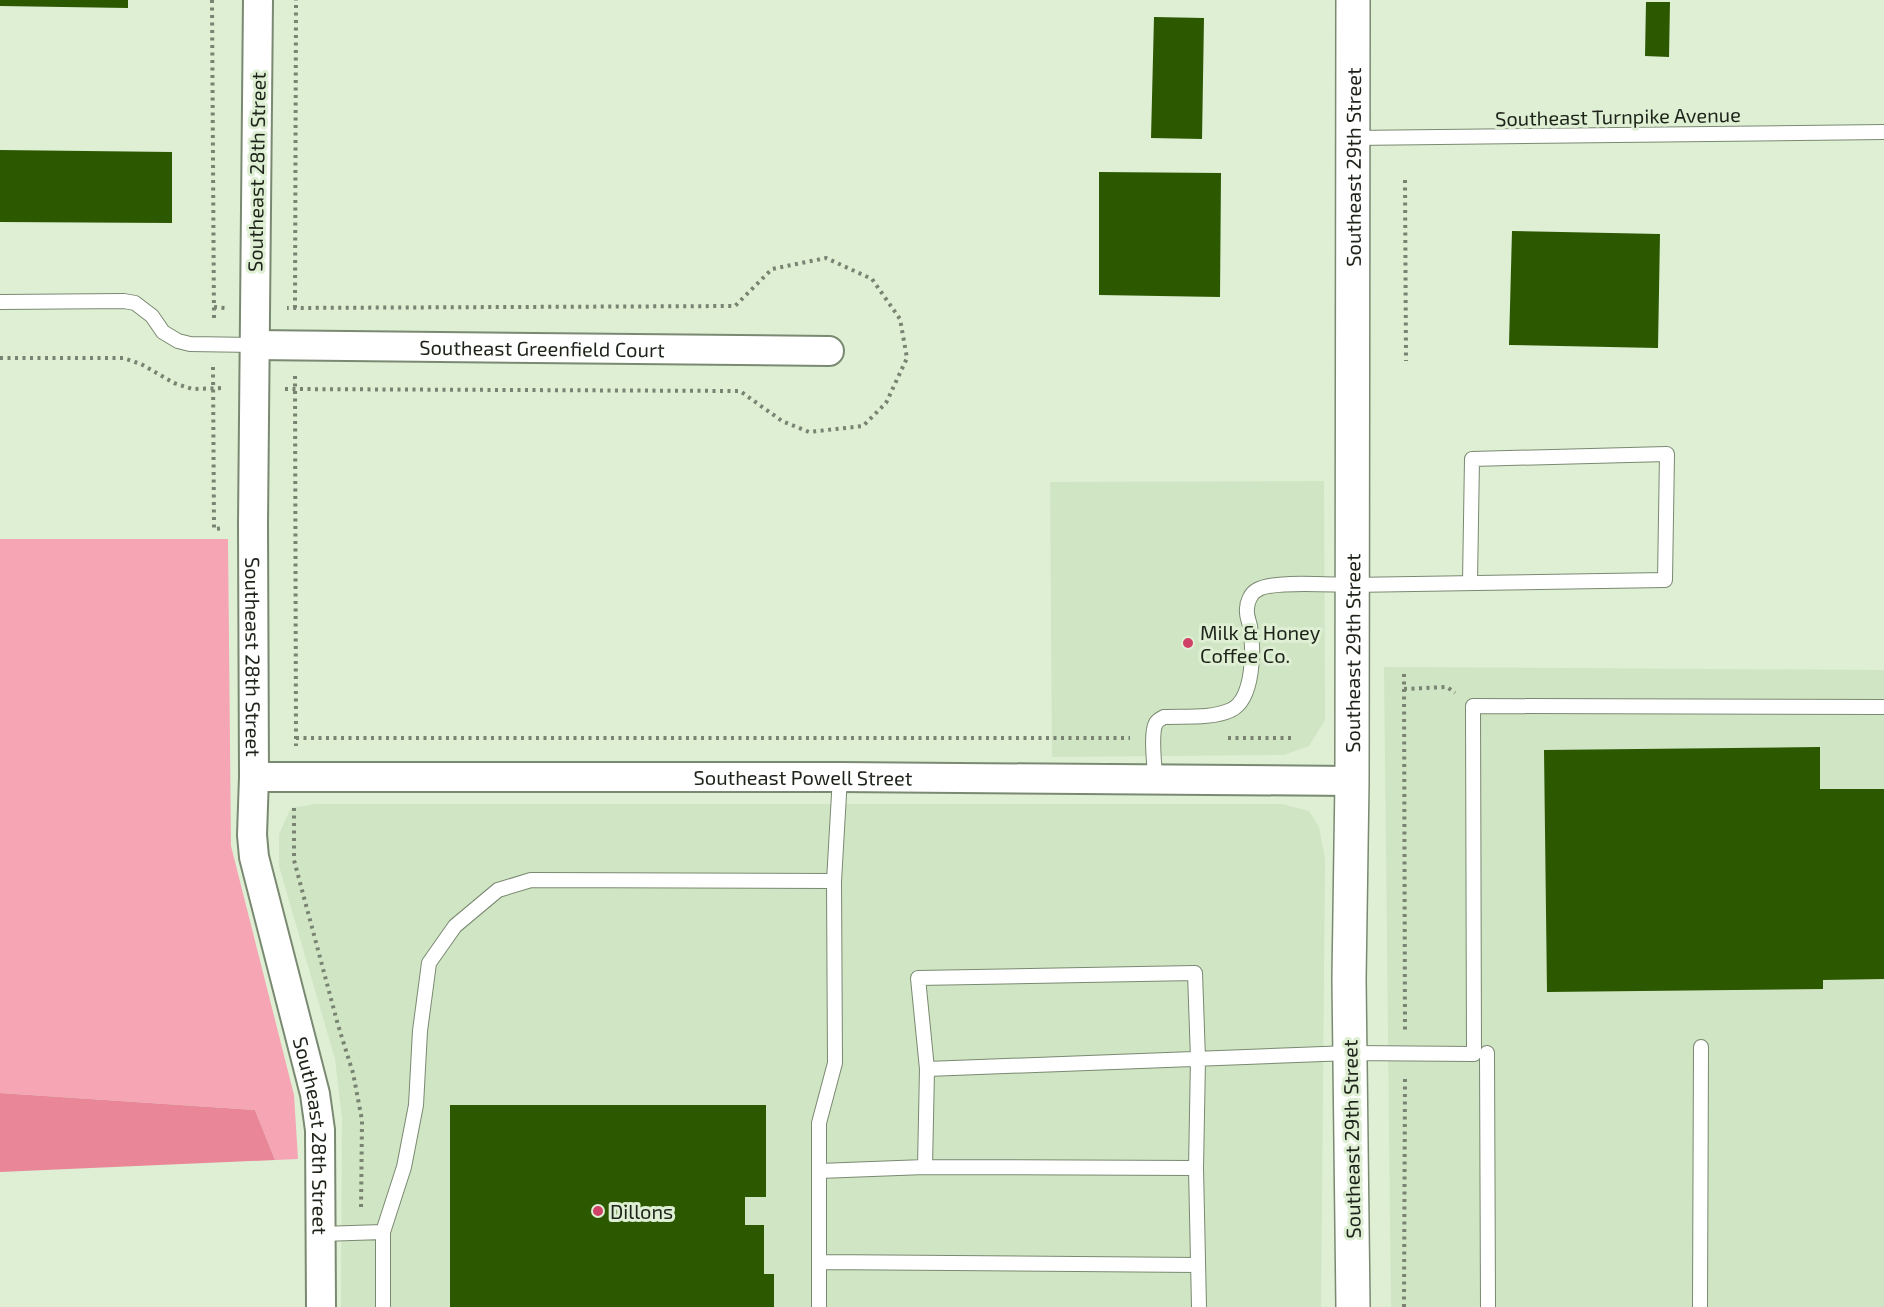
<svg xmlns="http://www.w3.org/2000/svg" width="1884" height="1307" font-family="'Exo 2',sans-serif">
  <rect width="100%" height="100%" fill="#deefd4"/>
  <path fill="#d0e5c4" d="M1324,481L1325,720L1309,746L1284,755L1052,757L1050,482Z
    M1384,667L1884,670V1307H1391Z
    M316,804H1282L1309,811L1319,827L1325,859L1321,1307H341L342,1119L335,1059L279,866V834L291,808Z"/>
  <path fill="#f5a5b3" d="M0,539H228L231,846L294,1095L298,1159L275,1160L255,1110L0,1093Z"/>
  <path fill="#e98799" d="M0,1093L255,1110L275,1160L0,1172Z"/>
  <path fill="#2c5800" d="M0,0H128V8L0,6Z
    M1646,2H1670L1669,57L1645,56Z
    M1154,17L1204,18L1202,139L1151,138Z
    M0,150L172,152V223L0,222Z
    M1099,172L1221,173L1220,297L1099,295Z
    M1512,231L1660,234L1658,348L1509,345Z
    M1820,747V789H1884V979L1823,980V989L1547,992L1544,750Z
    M450,1105H766V1197H745V1225H764V1274H774V1307H450Z"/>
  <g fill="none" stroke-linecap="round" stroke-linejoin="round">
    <g stroke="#7a8971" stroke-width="16">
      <path id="lane" d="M1353,138L1884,132
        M0,302L124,301L135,303L152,316L163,332L178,341L190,344L254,345
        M1155,779C1155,766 1150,734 1156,723C1158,720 1160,719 1164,717C1185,716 1211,719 1231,710C1254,699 1254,649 1250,626C1249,621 1246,615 1247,609C1247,602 1251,593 1257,590C1272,580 1331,585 1351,585C1456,584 1560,581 1665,580L1667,454L1472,459L1470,582
        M1487,1053L1488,1307
        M925,1167L1196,1168L1198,1059L1195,973L918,978L927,1069
        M1196,1168L1199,1307
        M819,1171L925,1167L927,1069L1350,1053L1474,1054L1473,706L1884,707
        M383,1232L404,1167L416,1105L420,1031L429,963L455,926L498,890L531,880L834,881
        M321,1234L383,1232V1307
        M819,1262L1198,1265
        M819,1307V1123L835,1063L834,881L840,777
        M1700,1307L1701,1047"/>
    </g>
    <g stroke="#7a8971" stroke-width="32">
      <g id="street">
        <path id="s1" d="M258,0L253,524L254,777L252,835L254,857L315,1094L320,1130L321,1307"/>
        <path id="s2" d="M254,345L829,351"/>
        <path id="s3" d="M254,777H840L1352,781"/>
      </g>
    </g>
    <g stroke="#7a8971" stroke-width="36">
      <g id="secondary">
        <path id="s4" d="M1353,1307L1349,979L1352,781L1353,0"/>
      </g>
    </g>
    <path stroke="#788371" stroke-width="4" stroke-dasharray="3 4.5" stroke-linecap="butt" d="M212,0L214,320
      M1405,180L1406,361
      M214,307L225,308
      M295,308L296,0
      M0,358H123L141,364L174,383L192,389L223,388
      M213,367L214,529L224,528
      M295,376L296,746
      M285,389L740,391L782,421L809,432L863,426L886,403L907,358L900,319L872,279L826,258L772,269L735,306L287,308
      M1404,674L1405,1030
      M1404,689L1447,687L1455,693
      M296,738H1130
      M1228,738H1293
      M294,808V860L338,1025L353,1073L362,1120L361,1211
      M1404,1307L1405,1077"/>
    <use href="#lane" stroke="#fff" stroke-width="14"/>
    <use href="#street" stroke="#fff" stroke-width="28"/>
    <use href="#secondary" stroke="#fff" stroke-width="33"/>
  </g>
  <g fill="#d04168" stroke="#deefd4" stroke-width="2">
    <circle cx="1188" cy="643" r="6"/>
    <circle cx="598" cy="1211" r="6"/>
  </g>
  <g text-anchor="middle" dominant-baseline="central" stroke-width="6" stroke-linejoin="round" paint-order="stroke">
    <g font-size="20" fill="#1d2319" stroke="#deefd4">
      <text transform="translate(1618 116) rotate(-1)">Southeast Turnpike Avenue</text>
      <text stroke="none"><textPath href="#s4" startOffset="1140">Southeast 29th Street</textPath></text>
      <text transform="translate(256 172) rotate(-89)">Southeast 28th Street</text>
      <text stroke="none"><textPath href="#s2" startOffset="288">Southeast Greenfield Court</textPath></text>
      <text stroke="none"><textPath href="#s4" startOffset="654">Southeast 29th Street</textPath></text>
      <text stroke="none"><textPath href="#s1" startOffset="657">Southeast 28th Street</textPath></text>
      <text stroke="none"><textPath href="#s3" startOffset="549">Southeast Powell Street</textPath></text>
      <text stroke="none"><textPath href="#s1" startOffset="1143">Southeast 28th Street</textPath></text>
      <text transform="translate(1351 1139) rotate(-91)">Southeast 29th Street</text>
    </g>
    <g font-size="20" fill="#1d2319" stroke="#deefd4" text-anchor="start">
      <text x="1200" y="632">Milk &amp; Honey<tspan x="1200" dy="23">Coffee Co.</tspan></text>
      <text x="610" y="1211">Dillons</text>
    </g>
  </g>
</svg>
